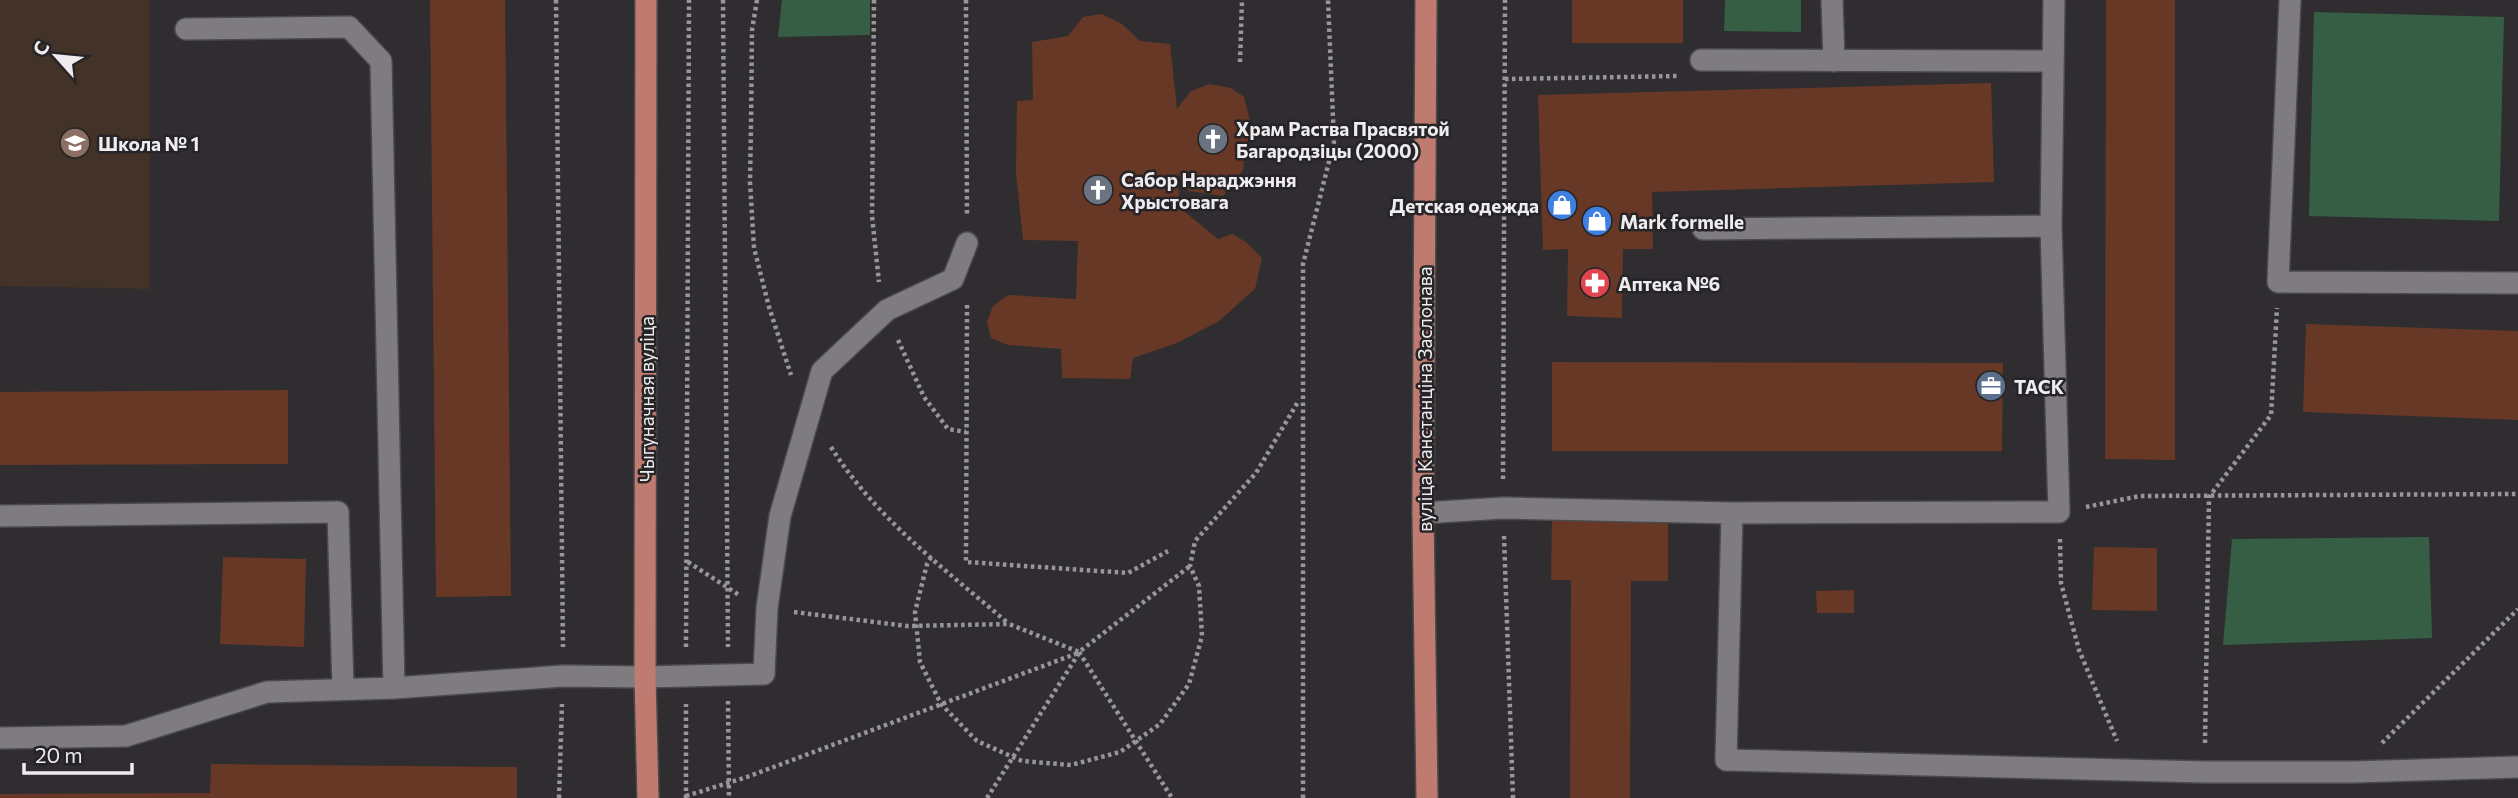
<svg xmlns="http://www.w3.org/2000/svg" width="2518" height="798" font-family="Commissioner,sans-serif">
  <rect width="100%" height="100%" fill="#302d31"/>
  <path fill="#423227" d="M0,0H150V289L0,286Z"/>
  <path fill="#355e45" d="M782,0H870V35L778,37Z
    M1725,0H1801V32L1724,31Z
    M2314,12L2504,17L2499,221L2309,216Z
    M2429,537L2432,638L2223,645L2232,539Z"/>
  <path fill="#673826" d="M430,0H505L511,596L436,597Z
    M1572,0H1683V43H1572Z
    M2106,0H2175V460L2105,459Z
    M1102,14L1122,24L1140,41L1170,44L1177,109L1191,91L1210,84L1231,88L1244,97L1252,128L1245,150L1243,170L1223,196L1189,191L1177,172L1180,208L1218,239L1232,234L1246,242L1262,258L1255,289L1219,321L1177,343L1133,358L1130,379L1062,378L1061,349L1008,345L991,338L987,322L993,306L1008,295L1076,299L1078,241L1023,240L1016,172L1017,101L1033,100L1032,42L1068,36L1083,17Z
    M1991,83L1994,182L1652,192L1653,249H1623L1622,318L1567,316L1568,249L1543,250L1538,95Z
    M2306,324L2518,331V420L2303,412Z
    M1552,362L2003,363L2002,451H1552Z
    M288,390V464L0,465V392Z
    M1552,519L1668,520V581H1631L1630,798H1570L1571,580H1551Z
    M2094,547L2157,548V611L2092,610Z
    M223,557L306,559L304,647L220,644Z
    M1854,590V613H1817L1816,591Z
    M211,764L517,767V798H0V794L210,793Z"/>
  <g fill="none" stroke-linecap="round" stroke-linejoin="round">
    <g stroke="#4b494c" stroke-width="24">
      <path id="minor" d="M1832,0L1834,61
        M2290,0L2278,282L2518,283
        M186,29L349,27L381,61L394,688
        M1701,60L2053,61
        M1703,229L2051,226
        M1423,513L1503,508L1732,513L2059,512L2051,226L2054,0
        M1732,513L1726,760L2205,772H2353L2518,767
        M0,516L338,512L343,689
        M0,738L126,736L267,692L394,688L563,676L645,677L764,674L767,608L780,516L822,371L887,310L953,279L967,243"/>
    </g>
    <g stroke="#4b494c" stroke-width="24">
      <path id="major" d="M646,0L645,677L648,798
        M1426,0L1423,513L1427,798"/>
    </g>
    <path stroke="#989699" stroke-width="4.5" stroke-dasharray="3.5 3.5" stroke-linecap="butt" d="M556,0L563,647
      M723,0L728,647
      M757,0L752,30L751,126L750,182L754,248L769,307L791,375
      M874,0L872,216L879,282
      M966,0L967,216
      M1240,62L1242,0
      M1505,79L1680,76
      M967,305L966,562L1128,573L1168,551
      M898,340L924,397L948,429L966,432
      M831,447C876,519 945,569 1009,624
      M1503,479L1505,0
      M2086,507L2140,496L2518,494
      M1504,536L1513,798
      M2060,539L2061,583L2079,650L2117,741
      M931,557L927,564L915,612L920,662L941,704L977,741L1022,761L1071,765L1120,752L1160,724L1189,684L1202,636L1199,586L1190,566L1195,541L1256,473L1299,400
      M688,562L739,595
      M794,612L907,626L1009,624L1079,652L1190,566
      M686,647L689,0
      M1079,652L1172,798
      M728,701L729,798
      M2205,743L2209,497L2271,415L2277,308
      M2382,743L2518,609
      M686,796L747,777L1078,653
      M559,798L562,704
      M686,798V704
      M987,798L1079,653
      M1303,798V264L1334,142L1328,0"/>
    <use href="#minor" stroke="#7f7c80" stroke-width="21"/>
    <use href="#major" stroke="#bf7b6f" stroke-width="21"/>
  </g>
  <defs>
    <g id="church-disc" transform="scale(1.575)"><circle r="9.5" fill="#6b7280" stroke="#262427"/><path d="M-1.2-6h2.4v3.5h3.3v2.4h-3.3V6h-2.4V-.1h-3.3v-2.4h3.3Z" fill="#fff"/></g>
    <g id="school-disc" transform="scale(1.575)"><circle r="9.5" fill="#8d6e63" stroke="#262427"/><path d="M0-5L7-2L0 1L-7-2ZM-4 1L0 2.5L4 1V4Q0 6-4 4Z" fill="#fff"/></g>
    <g id="shop-disc" transform="scale(1.575)"><circle r="9.5" fill="#3f7fe0" stroke="#262427"/><path d="M-5-2.5h2.3a2.7 3.5 0 0 1 5.4 0H5L5.5 6h-11ZM-1.5-2.5h3a1.5 2.3 0 0 0-3 0Z" fill="#fff"/></g>
    <g id="pharmacy-disc" transform="scale(1.575)"><circle r="9.5" fill="#e0444e" stroke="#262427"/><path d="M-2-6h4v4h4v4h-4v4h-4v-4h-4v-4h4Z" fill="#fff"/></g>
    <g id="office-disc" transform="scale(1.575)"><circle r="9.5" fill="#5c6f8a" stroke="#262427"/><path d="M-6-3h4V-5.5h4V-3h4V5H-6ZM-1-4.5V-3h2v-1.5ZM-6 0V1H6V0Z" fill="#fff"/></g>
  </defs>
  <g fill-rule="evenodd">
    <use href="#church-disc" x="1213" y="139"/>
    <use href="#school-disc" x="75" y="143"/>
    <use href="#church-disc" x="1098" y="190"/>
    <use href="#shop-disc" x="1562" y="205"/>
    <use href="#shop-disc" x="1597" y="221"/>
    <use href="#pharmacy-disc" x="1595" y="283"/>
    <use href="#office-disc" x="1991" y="386"/>
  </g>
  <g text-anchor="middle" dominant-baseline="central" stroke-width="5" stroke-linejoin="round" paint-order="stroke">
    <g font-size="19" font-weight="bold" fill="#eeecef" stroke="#262427" text-anchor="start">
      <text x="1236" y="128">Храм Раства Прасвятой<tspan x="1236" dy="22">Багародзіцы (2000)</tspan></text>
      <text x="98" y="143">Школа № 1</text>
      <text x="1121" y="179">Сабор Нараджэння<tspan x="1121" dy="22">Хрыстовага</tspan></text>
      <text x="1539" y="205" text-anchor="end">Детская одежда</text>
      <text x="1620" y="221">Mark formelle</text>
      <text x="1618" y="283">Аптека №6</text>
      <text x="2014" y="386">ТАСК</text>
    </g>
    <g font-size="19" fill="#eeecef" stroke="#262427">
      <text transform="translate(646 399) rotate(-90)">Чыгуначная вуліца</text>
      <text transform="translate(1424 399) rotate(-90)">вуліца Канстанціна Заслонава</text>
    </g>
  </g>
  <g transform="translate(56 56) rotate(297)" stroke="#262427" stroke-width="5" paint-order="stroke">
  <path d="M0-5L12 26L0 18L-12 26Z" fill="#eeecef"/>
  <text y="-10" font-size="19" font-weight="bold" text-anchor="middle" fill="#eeecef">С</text>
  </g>
  <path d="M24 763v10h108v-10" fill="none" stroke="#eeecef" stroke-width="3.5"/>
  <text x="35" y="763" font-size="21" fill="#eeecef" stroke="#262427" stroke-width="5" paint-order="stroke">20 m</text>
</svg>
